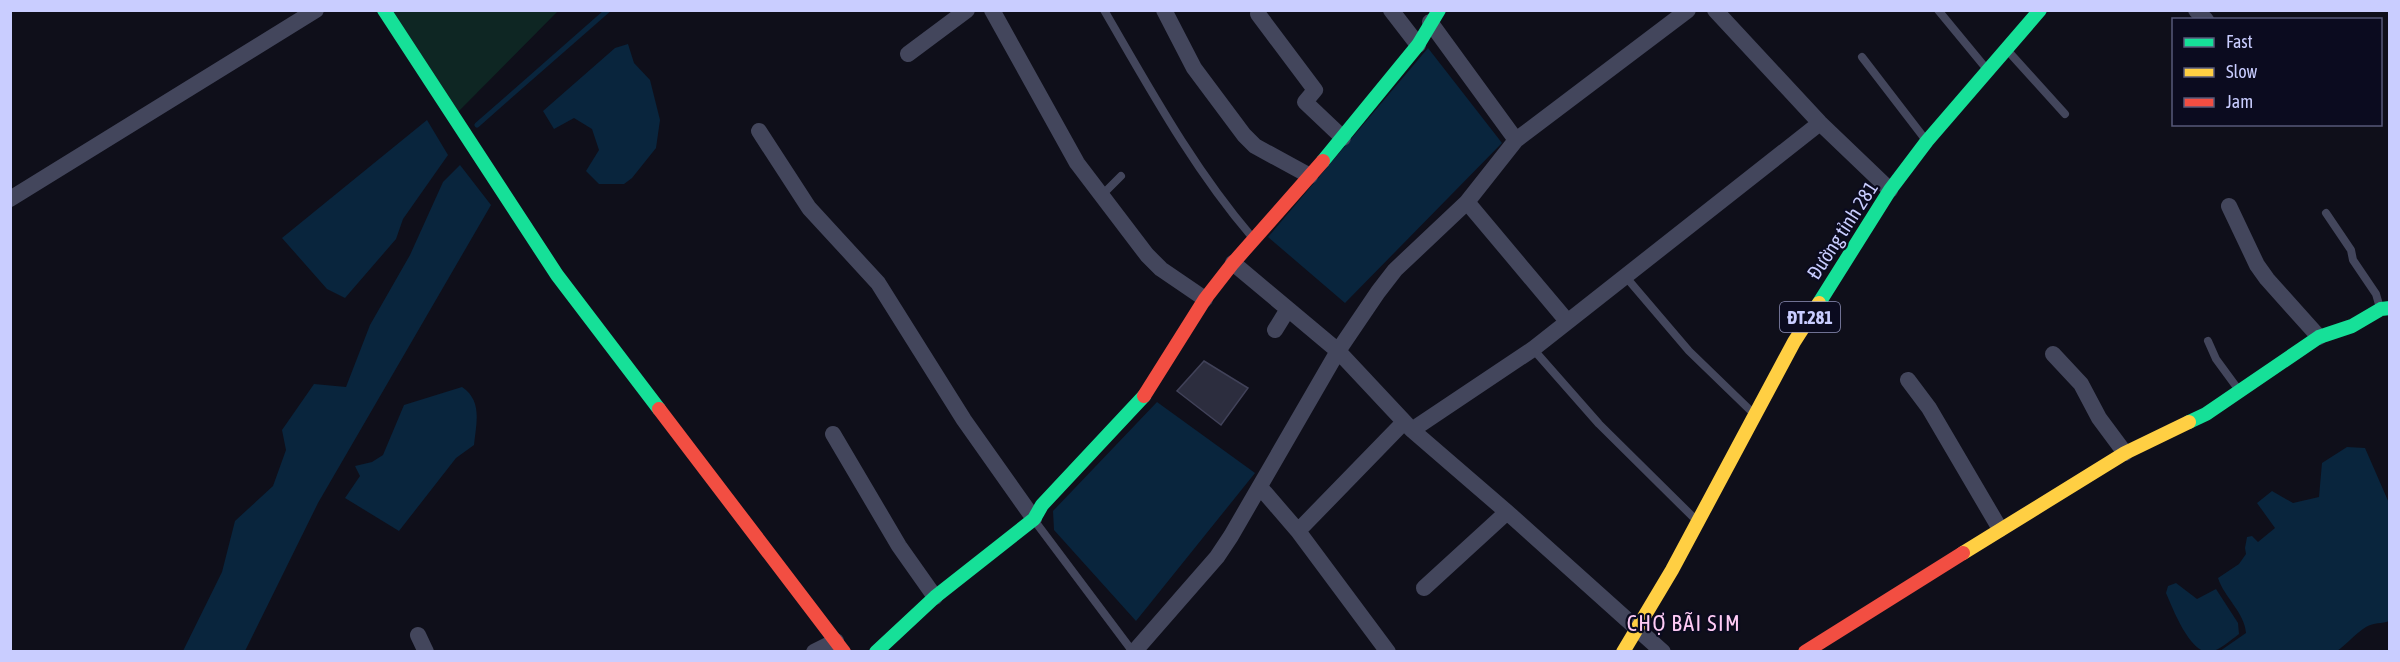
<svg xmlns="http://www.w3.org/2000/svg" width="2400" height="662" font-family="'Asap Condensed',sans-serif">
  <rect width="100%" height="100%" fill="#0f0f1a"/>
  <path fill="#0e2623" d="M559,10L452,118L383,11Z"/>
  <path fill="#09253d" d="M628,44L634,63L650,80L660,120L656,148L632,178L624,184H599L586,171L599,150L592,129L574,118L554,129L543,111L615,48Z
    M1428,48L1502,143L1345,303L1268,237Z
    M427,120L448,155L403,219L396,239L345,298L327,289L282,238Z
    M460,165L491,205L318,503L245,651H183L222,572L235,521L273,486L286,450L282,430L314,384L346,387L370,325L410,255L443,182Z
    M462,387C483,401 476,424 474,445L456,458L399,531L345,498L360,476L355,466L372,462L383,455L404,405Z
    M1157,402L1255,473L1136,621L1054,530L1053,511Z
    M2347,447L2365,448L2389,503V621C2382,624 2374,622 2366,627C2357,632 2347,644 2337,651H2220L2246,633C2245,613 2224,597 2218,578L2239,564L2246,554L2245,548L2247,537L2252,536L2258,542L2275,528L2257,503L2272,491L2293,503L2319,497L2322,463Z
    M2176,583L2197,599L2216,589L2238,623L2239,634C2231,640 2220,650 2210,652C2190,654 2173,609 2166,593L2168,586Z"/>
  <g fill="none" stroke-linecap="round" stroke-linejoin="round">
    <path stroke="#09253d" stroke-width="5" d="M477,125L608,10"/>
  </g>
  <path fill="#2c2d3e" stroke="#414259" stroke-width="1.5" d="M1204,361L1248,388L1221,425L1177,391Z"/>
  <g fill="none" stroke-linecap="round" stroke-linejoin="round">
    <path stroke="#43465c" stroke-width="8" d="M1104,10C1150,89 1193,168 1252,237
      M1938,10L1985,67
      M2008,51L2065,114
      M1862,57L1925,139
      M1101,196L1121,176
      M2326,213L2351,250L2353,260L2376,294L2380,308
      M1625,276L1689,351L1752,412
      M2208,341L2216,359L2238,389
      M1533,349L1599,424L1694,518
      M1034,520L1133,652"/>
    <path stroke="#43465c" stroke-width="16" d="M992,10L1077,163L1147,255L1161,269L1205,299
      M1164,10L1194,68L1244,135L1255,146L1310,176
      M1391,10L1418,45
      M1715,10L1820,123L1890,190
      M2196,10L2206,20
      M1258,14L1315,90L1305,102L1343,138
      M1430,22L1516,140
      M908,54L967,10
      M759,131L809,208L878,283L964,420L1034,519
      M10,199L316,10
      M1467,202L1567,321
      M2229,206L2257,265L2267,279L2319,337
      M1233,263L1338,351L1412,430L1507,512L1663,652
      M1275,330L1288,309
      M2053,354L2081,384L2099,418L2125,453
      M1908,380L1929,408L2000,529
      M1412,430L1533,349L1820,123
      M833,434L899,546L935,597
      M1260,487L1298,531L1388,652
      M1298,531L1404,422
      M1424,588L1507,512
      M418,635L426,652
      M814,652L836,641
      M1134,652L1217,557L1231,536L1338,351L1378,292L1395,270L1467,202L1516,140L1688,10"/>
    <path stroke="#16e098" stroke-width="14" d="M384,10L557,275L659,409
      M1323,161L1418,45L1439,10
      M1819,303L1890,190L1927,141L2040,10
      M2189,422L2206,414L2319,337L2352,326L2381,309L2390,308
      M876,652L935,597L1034,519L1042,505L1144,396"/>
    <path stroke="#ffcf43" stroke-width="14" d="M1963,553L2125,453L2189,422
      M1623,652L1672,570L1794,342L1819,303"/>
    <path stroke="#f24e42" stroke-width="14" d="M1144,396L1205,299L1233,263L1323,161
      M659,409L844,652
      M1805,652L1963,553"/>
  </g>
  <g text-anchor="middle" dominant-baseline="central" stroke-width="4.5" stroke-linejoin="round" paint-order="stroke">
    <rect fill="#0b0b1f" stroke="#9093bc" stroke-width="1.5" x="1780" y="302" width="60" height="30" rx="4.5"/>
    <g font-size="18" font-weight="bold" fill="#c9cdff">
      <text x="1810" y="317">ĐT.281</text>
    </g>
    <g font-size="20" fill="#c9cdff" stroke="#0b0b1f">
      <text transform="translate(1842 230) rotate(-57)">Đường tỉnh 281</text>
    </g>
    <g font-size="22" letter-spacing="1.5" fill="#ffcbf5" stroke="#0b0b1f">
      <text x="1684" y="623">CHỢ BÃI SIM</text>
    </g>
  </g>
  <rect width="2400" height="662" fill="none" stroke="#c9cdff" stroke-width="24"/>
  <rect x="2172" y="18" width="210" height="108" fill="#0b0b1f" stroke="#575979" stroke-width="1.5"/>
  <rect x="2184" y="38" width="30" height="9" fill="#16e098" stroke="#575979" stroke-width="1.5"/>
  <text x="2226" y="48" font-size="18" fill="#c9cdff">Fast</text>
  <rect x="2184" y="68" width="30" height="9" fill="#ffcf43" stroke="#575979" stroke-width="1.5"/>
  <text x="2226" y="78" font-size="18" fill="#c9cdff">Slow</text>
  <rect x="2184" y="98" width="30" height="9" fill="#f24e42" stroke="#575979" stroke-width="1.5"/>
  <text x="2226" y="108" font-size="18" fill="#c9cdff">Jam</text>
</svg>
